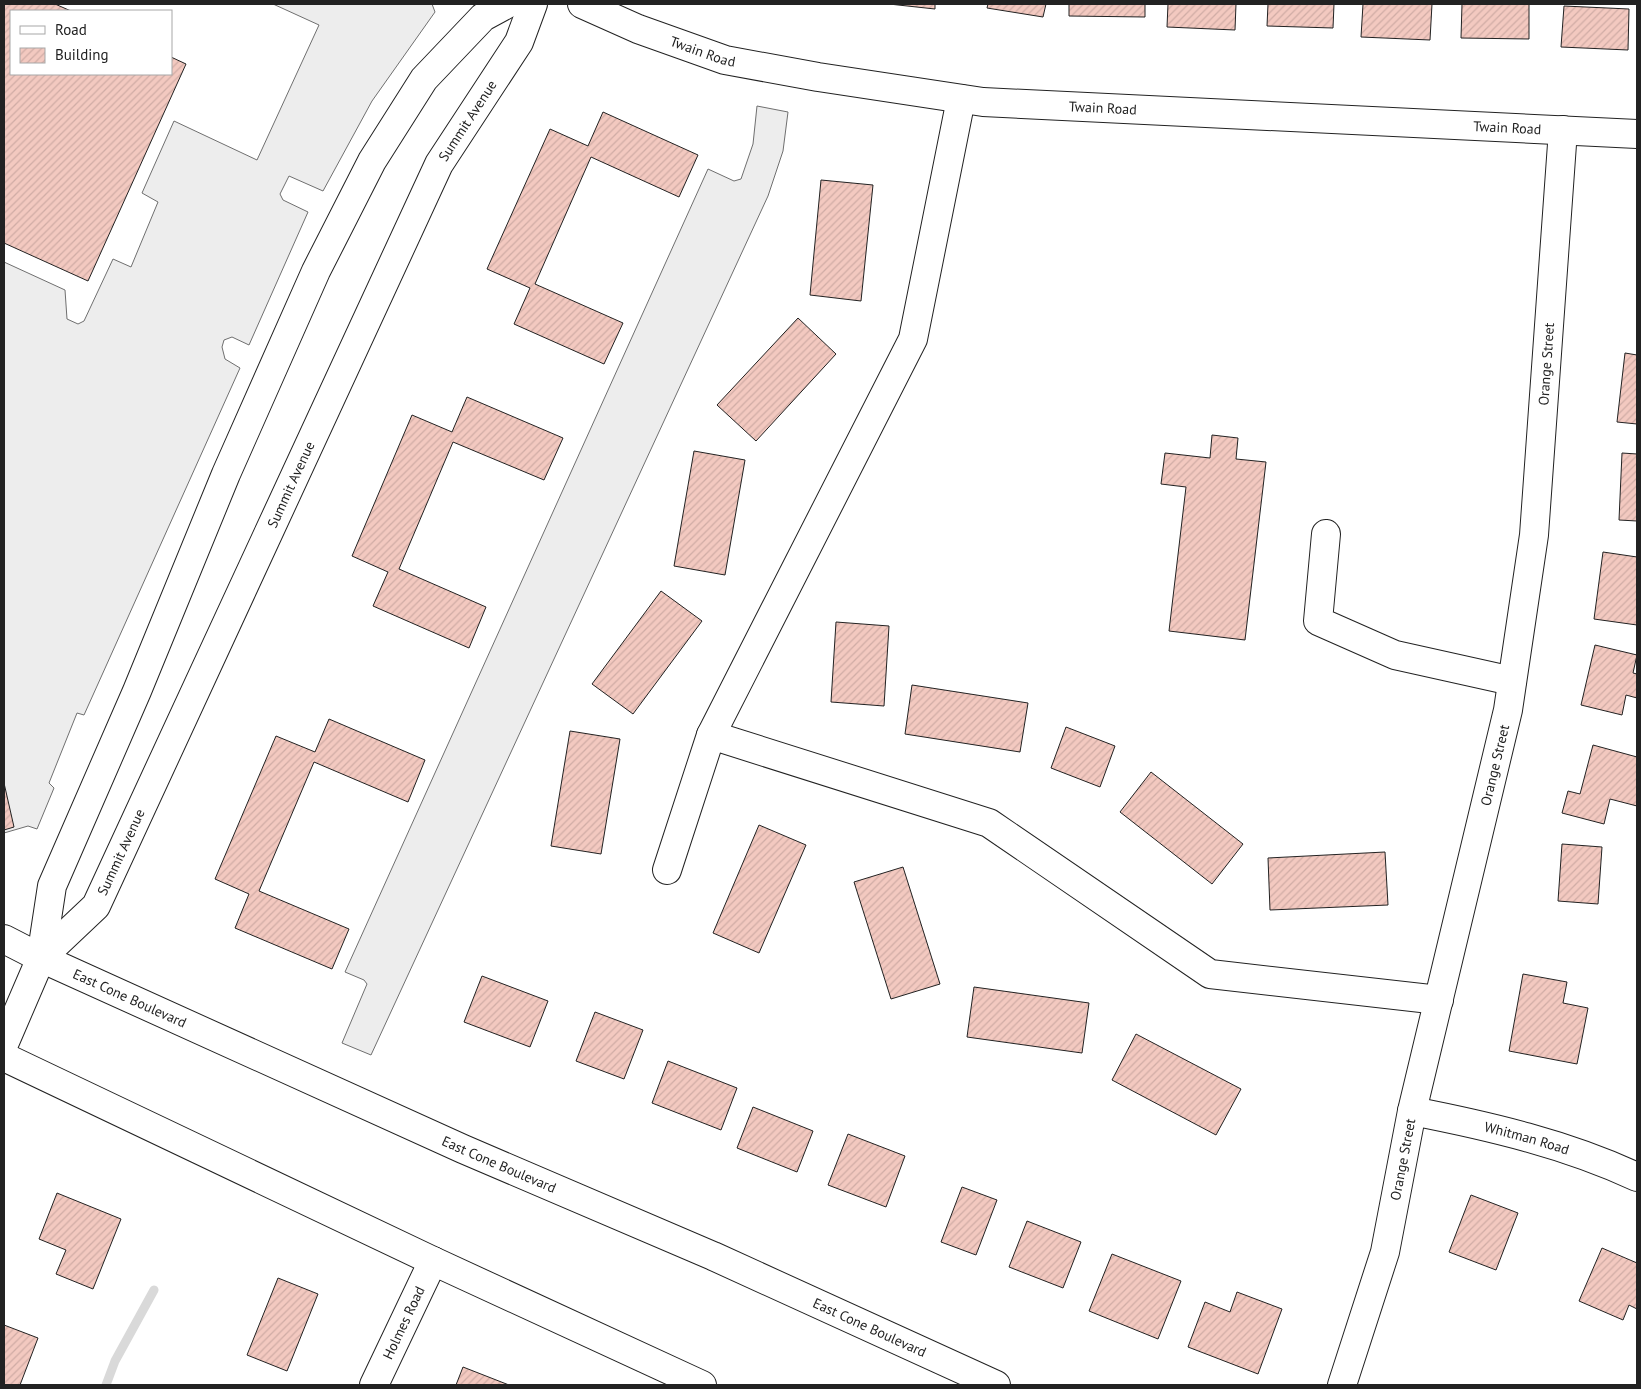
<svg xmlns="http://www.w3.org/2000/svg" width="1641" height="1389" font-family="'PT Sans',sans-serif">
  <defs>
    <pattern id="building-hatch" width="6" height="6" patternUnits="userSpaceOnUse" patternTransform="scale(1.25)"><rect width="6" height="6" fill="#f3c9c0"/><path d="M-1 1l2-2M0 6l6-6M5 7l2-2" fill="none" stroke="#d0aca5"/></pattern>
  </defs>
  <rect width="100%" height="100%" fill="#fff"/>
  <path fill="#ededed" stroke="#6f6f6f" d="M273,4H432L435,12L372,101L323,191L289,176L280,194L283,200L308,212L249,345L232,337L224,340L222,347L225,359L240,368L84,715L77,713L49,783L54,788L37,829L28,826L4,833V262L65,290L67,319L78,324L84,321L113,259L131,267L158,202L142,193L174,121L257,160L319,25Z
    M757,106L788,112L783,151L768,196L371,1055L342,1043L367,984L364,980L345,972L708,169L734,181L741,179L753,144Z"/>
  <g fill="none" stroke-linecap="round" stroke-linejoin="round">
    <path stroke="#d9d9d9" stroke-width="9" d="M106,1385L115,1361L154,1290"/>
  </g>
  <path fill="url(#building-hatch)" stroke="#222" d="M4,4H55L71,11H11V74H171V57L186,64L88,281L4,243Z
    M889,4H935V9Z
    M988,4H1046L1043,17L987,8Z
    M1069,4H1145V17L1069,16Z
    M1168,4H1236L1235,30L1167,27Z
    M1268,4H1334L1333,28L1267,26Z
    M1363,4H1432L1430,40L1361,37Z
    M1462,4H1529V39L1461,38Z
    M1564,6L1629,9L1628,50L1561,47Z
    M603,112L698,155L679,197L591,157L535,284L623,323L604,364L514,324L530,288L487,269L550,129L588,146Z
    M821,180L873,185L861,301L810,295Z
    M798,318L836,354L756,441L717,405Z
    M1625,353L1637,355V424L1617,422Z
    M467,397L563,438L544,480L453,442L399,569L486,607L469,648L373,606L388,572L352,556L412,415L452,432Z
    M1212,435L1238,438L1236,459L1266,462L1245,640L1169,631L1186,487L1161,484L1165,453L1210,458Z
    M694,451L745,460L725,575L674,566Z
    M1622,453L1637,454V521L1619,520Z
    M1603,552L1637,557V625L1594,619Z
    M661,591L702,621L633,714L592,684Z
    M836,622L889,626L884,706L831,702Z
    M1595,645L1637,655L1633,673L1637,674V698L1626,695L1622,715L1581,705Z
    M912,685L1028,703L1020,752L905,734Z
    M329,719L425,760L408,802L314,762L259,891L349,929L332,969L235,928L249,894L215,879L276,736L315,752Z
    M1066,727L1115,746L1100,787L1051,768Z
    M570,731L620,739L601,854L551,846Z
    M1593,745L1637,757V806L1610,799L1604,824L1562,813L1568,791L1580,794Z
    M1151,772L1243,844L1212,884L1120,812Z
    M4,783L14,827L4,830Z
    M759,825L806,845L759,953L713,933Z
    M1562,844L1602,847L1598,904L1558,901Z
    M1385,852L1388,905L1270,910L1268,858Z
    M903,867L940,984L891,999L854,882Z
    M1523,974L1567,982L1563,1003L1588,1008L1577,1064L1509,1051Z
    M482,976L548,1001L530,1047L464,1022Z
    M974,987L1089,1003L1082,1053L967,1037Z
    M595,1012L643,1030L624,1079L576,1061Z
    M1136,1034L1241,1089L1216,1135L1112,1080Z
    M668,1061L737,1088L721,1130L652,1103Z
    M753,1107L813,1131L797,1172L737,1148Z
    M848,1134L905,1156L886,1207L828,1185Z
    M962,1187L997,1200L976,1255L941,1242Z
    M57,1193L121,1219L93,1289L56,1274L66,1250L39,1239Z
    M1471,1195L1518,1213L1496,1270L1449,1252Z
    M1027,1221L1081,1242L1063,1288L1009,1267Z
    M1602,1248L1637,1263V1309L1629,1305L1623,1320L1579,1301Z
    M1112,1254L1181,1281L1158,1339L1089,1311Z
    M278,1278L318,1294L287,1371L247,1355Z
    M1237,1292L1282,1309L1258,1374L1188,1347L1205,1302L1230,1312Z
    M4,1325L38,1338L20,1385H4Z
    M463,1367L509,1385H456Z"/>
  <g fill="none" stroke-linecap="round" stroke-linejoin="round">
    <g stroke="#222" stroke-width="30">
      <g id="minor">
        <path id="s1" d="M582,4L638,29L725,60L818,77L983,102L1637,134"/>
        <path d="M961,99L913,339L711,735L989,823L1210,974L1439,1000"/>
        <path d="M1326,534L1318,621L1395,655L1512,681"/>
        <path d="M667,870L711,735"/>
        <path id="s2" d="M1412,1111C1489,1126 1566,1144 1637,1177"/>
        <path id="s3" d="M374,1385L433,1261"/>
        <path id="s4" d="M1342,1385L1385,1252L1412,1111L1508,710L1534,535L1563,130"/>
      </g>
    </g>
    <g stroke="#222" stroke-width="30">
      <g id="major">
        <path id="s5" d="M4,939L41,958L463,1149L713,1256L996,1385"/>
        <path id="s6" d="M41,958L96,906L439,164L519,42L533,4"/>
        <path d="M4,1044L41,958L52,886L137,691L226,474L316,271L372,161L424,79L483,17L507,4"/>
        <path d="M4,1057L433,1261L702,1385"/>
      </g>
    </g>
    <use href="#minor" stroke="#fff" stroke-width="28"/>
    <use href="#major" stroke="#fff" stroke-width="28"/>
  </g>
  <g text-anchor="middle" dominant-baseline="central" stroke-width="4" stroke-linejoin="round" paint-order="stroke">
    <g font-size="14" fill="#222" stroke="#fff">
      <text stroke="none"><textPath href="#s1" startOffset="130">Twain Road</textPath></text>
      <text stroke="none"><textPath href="#s1" startOffset="535">Twain Road</textPath></text>
      <text stroke="none"><textPath href="#s6" startOffset="945">Summit Avenue</textPath></text>
      <text stroke="none"><textPath href="#s1" startOffset="940">Twain Road</textPath></text>
      <text stroke="none"><textPath href="#s4" startOffset="1044">Orange Street</textPath></text>
      <text stroke="none"><textPath href="#s6" startOffset="540">Summit Avenue</textPath></text>
      <text stroke="none"><textPath href="#s4" startOffset="639">Orange Street</textPath></text>
      <text stroke="none"><textPath href="#s6" startOffset="135">Summit Avenue</textPath></text>
      <text stroke="none"><textPath href="#s5" startOffset="139">East Cone Boulevard</textPath></text>
      <text stroke="none"><textPath href="#s2" startOffset="118">Whitman Road</textPath></text>
      <text stroke="none"><textPath href="#s4" startOffset="234">Orange Street</textPath></text>
      <text stroke="none"><textPath href="#s5" startOffset="544">East Cone Boulevard</textPath></text>
      <text stroke="none"><textPath href="#s3" startOffset="69">Holmes Road</textPath></text>
      <text stroke="none"><textPath href="#s5" startOffset="949">East Cone Boulevard</textPath></text>
    </g>
  </g>
  <rect width="1641" height="1389" fill="none" stroke="#222222" stroke-width="10"/>
  <rect x="10" y="10" width="162" height="65" fill="#ffffff" stroke="#a7a7a7"/>
  <rect x="20" y="26" width="25" height="8" fill="#ffffff" stroke="#a7a7a7"/>
  <text x="55" y="35" font-size="15" fill="#222222">Road</text>
  <rect x="20" y="48" width="25" height="15" fill="url(#building-hatch)" stroke="#a7a7a7"/>
  <text x="55" y="60" font-size="15" fill="#222222">Building</text>
</svg>
